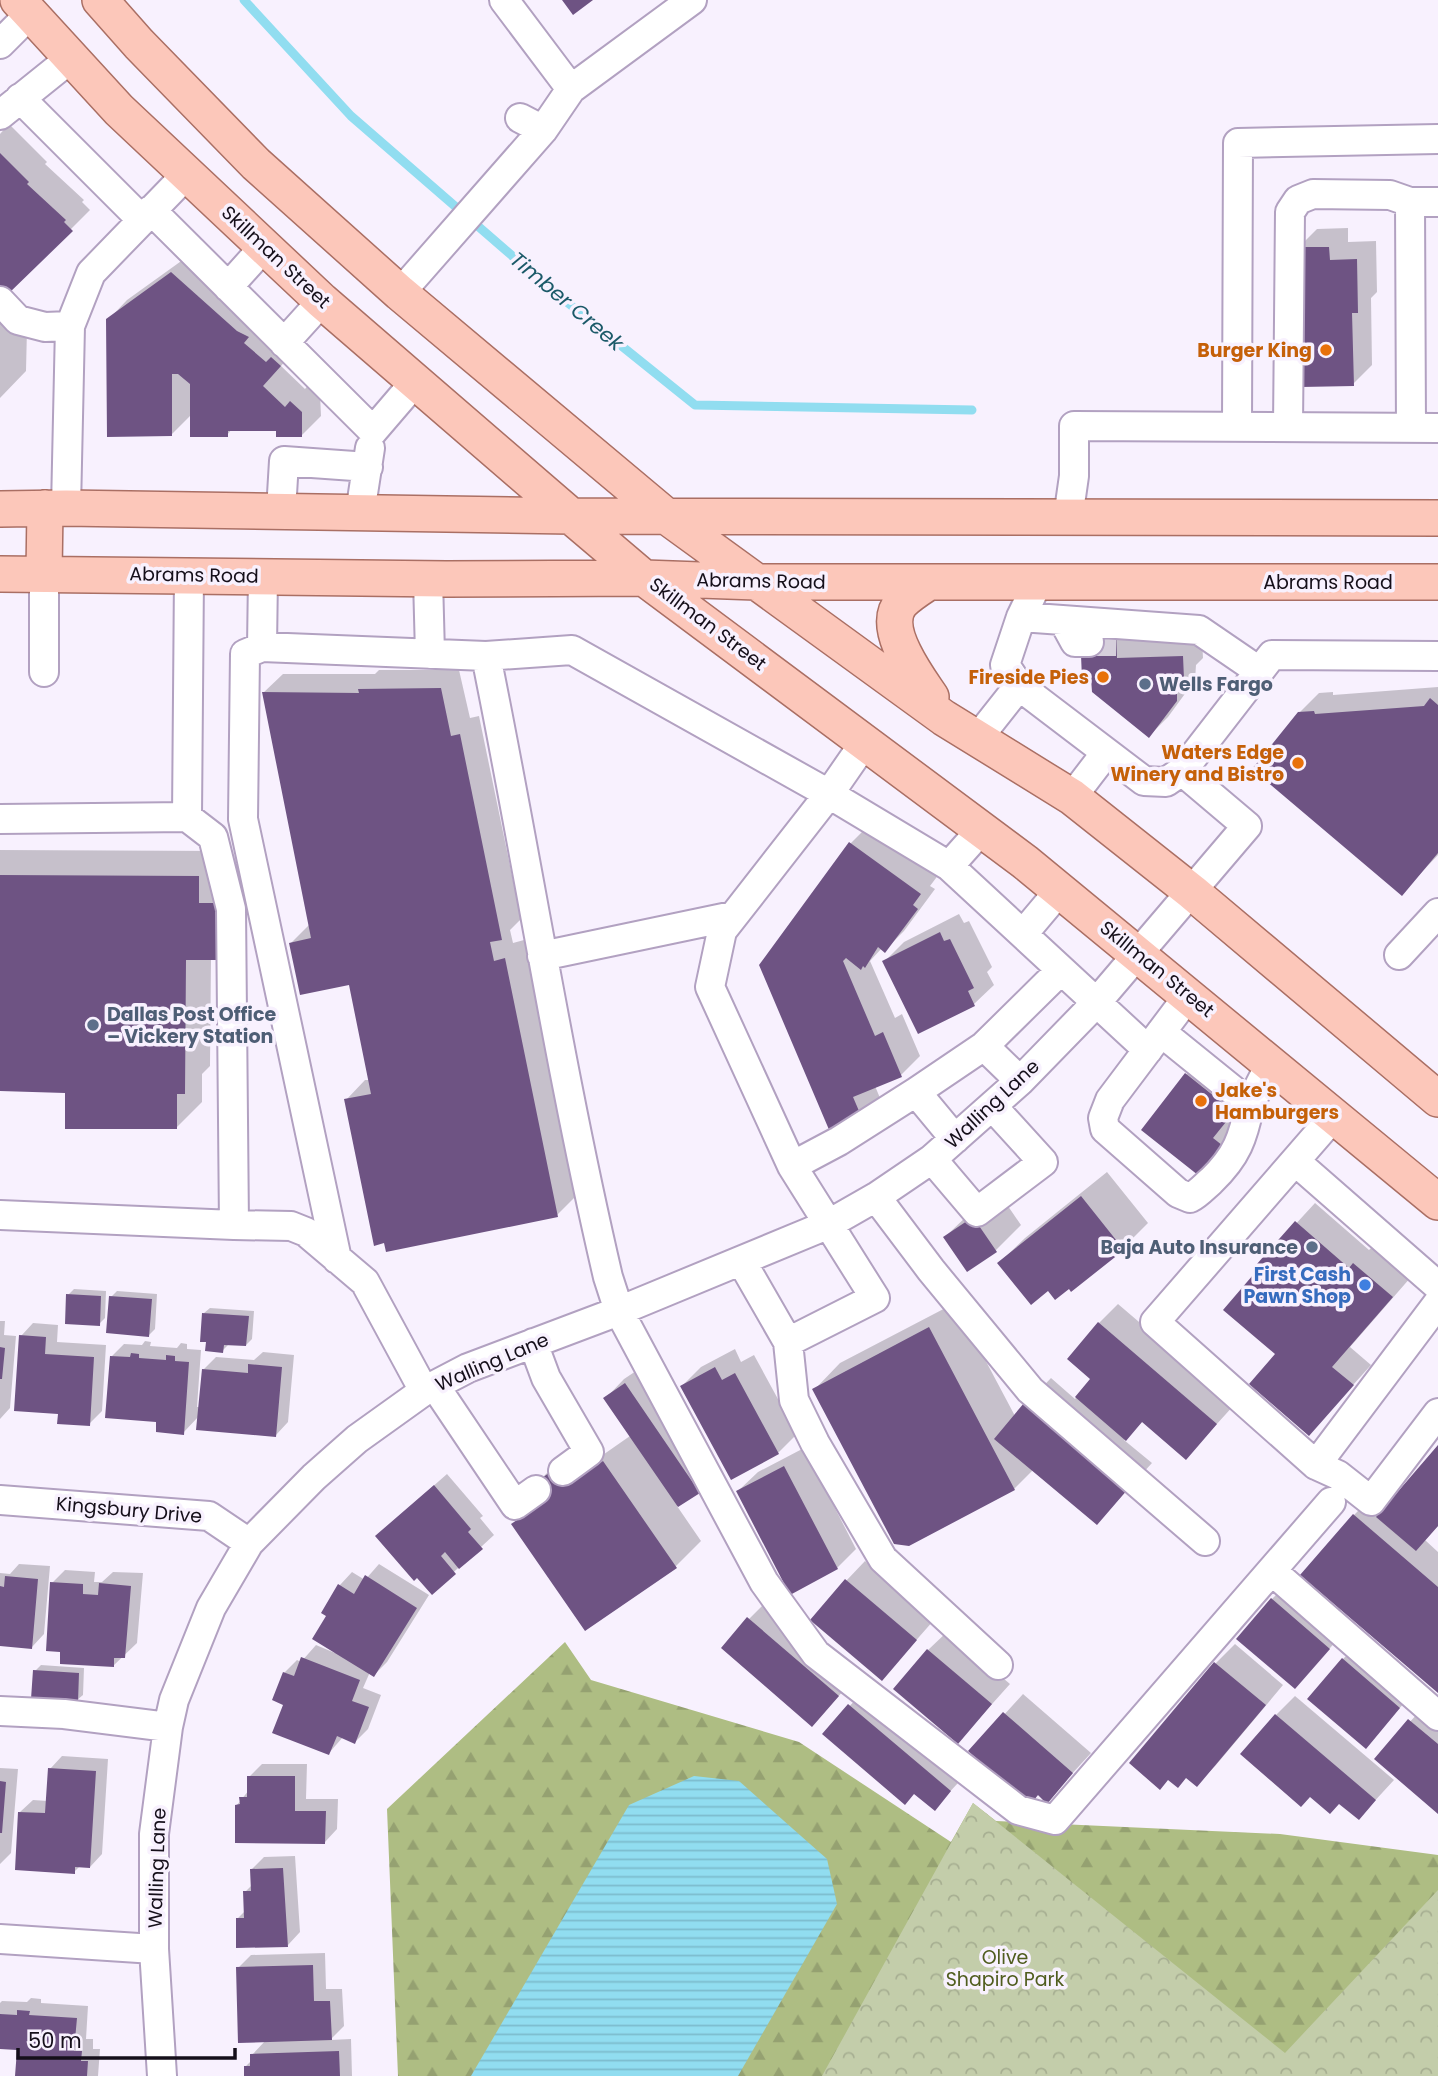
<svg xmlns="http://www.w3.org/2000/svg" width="1438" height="2076" font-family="Poppins,sans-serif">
  <defs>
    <pattern id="forest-firs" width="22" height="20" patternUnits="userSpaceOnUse" patternTransform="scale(1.75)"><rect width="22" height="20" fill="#aebd83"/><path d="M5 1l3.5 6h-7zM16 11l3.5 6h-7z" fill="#95a171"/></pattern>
    <pattern id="park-crowns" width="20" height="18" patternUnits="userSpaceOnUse" patternTransform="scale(1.75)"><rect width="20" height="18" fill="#c3cdaa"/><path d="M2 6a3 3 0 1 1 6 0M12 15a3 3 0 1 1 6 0" fill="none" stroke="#a7af92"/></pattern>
    <pattern id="water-rules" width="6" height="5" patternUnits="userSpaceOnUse" patternTransform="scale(1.75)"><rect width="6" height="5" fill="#91ddf0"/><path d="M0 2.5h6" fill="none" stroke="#7cbccd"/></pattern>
  </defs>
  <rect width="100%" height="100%" fill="#f8f1fe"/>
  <path fill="url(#forest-firs)" d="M565,1642L591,1680L799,1742L951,1842L973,1803L996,1821L1280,1834L1438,1855V2076H398L387,1809Z"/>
  <path fill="url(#park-crowns)" d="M973,1803L1285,2053L1438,1890V2076H822Z"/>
  <path fill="url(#water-rules)" d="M694,1776L739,1781L827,1859L837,1904L738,2076H471L629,1805Z"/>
  <path fill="#0003" d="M9,124L47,162L45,164L84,200L82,202L90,210L6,294L0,288V134Z
    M1348,228V242L1376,241L1377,292L1371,298L1372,365L1353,384L1298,248L1317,229Z
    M191,254L298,346L281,366L305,389L310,383L320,393L321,416L302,435L277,429H232L227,435L192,414L171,435L108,320L127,300Z
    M0,322H6L7,329H27L26,371L0,398Z
    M1135,612L1136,639L1202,638L1203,658L1196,665L1195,680L1168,717L1149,736L1091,647Z
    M379,670H459L470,718L479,716L521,919L510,930L513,943L524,940L576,1196L557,1215L346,1100L365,1080H370L350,983L291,943L310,924L263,693L283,674H375Z
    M1438,687V855L1402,893L1299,713L1319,693L1333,692V695Z
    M870,824L939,874L930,886L935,889L904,931L885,950L882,948L870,961L895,1018L902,1014L920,1056L901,1075L875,1086L880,1098L861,1117L761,965L851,843Z
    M0,850L224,851V878H244L243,932L211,958L210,1066L202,1074V1102L176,1128L67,1091L0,1090Z
    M959,914L964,923L969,921L992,967L987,972L994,985L974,1004L919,1031L885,961L904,942Z
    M1206,1055L1252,1092L1231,1118L1244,1129L1202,1176L1143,1129L1187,1074Z
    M1107,1172L1148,1223L1123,1248L1072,1289L1069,1286L1048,1288L999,1263L1025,1238Z
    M999,1193L1021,1225L995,1251L945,1237L971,1212Z
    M1315,1203L1369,1250L1374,1245L1411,1277L1350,1347L1371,1365L1309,1434L1277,1354L1262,1268L1258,1265Z
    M74,1289L106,1291L105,1318L99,1324L68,1295Z
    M117,1291L157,1294L155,1329L149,1335L111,1297Z
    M955,1303L1015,1416L1051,1378L1075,1399L1093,1379L1099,1323L1118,1304L1235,1404L1186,1458L1143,1421L1124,1440L1152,1463L1097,1523L1033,1470L1014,1489L815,1389L840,1363Z
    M210,1308L254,1311L252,1339L246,1345H228L222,1351L204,1313Z
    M0,1321H5L4,1335L16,1336L10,1408L0,1419Z
    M33,1323L58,1325L57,1342L106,1345L102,1411L89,1424L60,1413L21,1336Z
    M145,1341L151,1342L150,1346L177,1348L181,1343L187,1344V1349L201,1350L197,1407H200L203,1370L216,1357L254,1360L263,1352L294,1355L288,1422L276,1435L199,1416L183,1433L158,1420L112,1356L124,1344L142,1345Z
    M735,1349L741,1362L754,1355L797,1434L778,1453L682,1386L701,1367Z
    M645,1365L718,1472L699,1491L677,1506L701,1541L676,1566L586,1629L513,1525L539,1499L535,1485L560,1460L597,1459L630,1436L605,1399L624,1379Z
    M1438,1447V1526L1425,1540L1438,1552V1691L1354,1515L1373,1496L1386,1507Z
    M804,1448L856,1549L837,1568L738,1491L758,1472Z
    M447,1474L483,1516L480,1518L494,1535L432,1592L390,1524Z
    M865,1561L934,1620L882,1679L846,1581Z
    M19,1564L50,1566L44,1634L32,1647L0,1644V1573L10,1574Z
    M379,1564L429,1595L387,1662L374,1675L370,1672L363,1688L381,1695L368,1729L355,1742L343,1737L329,1753L285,1704L284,1673L297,1660L301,1662L316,1645L335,1653L329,1616L323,1612L340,1585L352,1572L365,1580Z
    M65,1570L95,1572L94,1582H102L113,1572L143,1573L137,1643L113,1666L52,1583Z
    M1291,1580L1348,1628L1295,1687L1272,1599Z
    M768,1600L857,1676L812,1725L749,1619Z
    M948,1631L1010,1684L958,1742L928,1650Z
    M1362,1640L1418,1688L1365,1746L1343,1659Z
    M1235,1644L1283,1685L1216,1765L1197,1784L1187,1777L1216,1663Z
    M41,1665L84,1668L83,1695L77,1700L35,1671Z
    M868,1686L969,1771L934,1809L915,1792L824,1734Z
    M1023,1694L1091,1753L1047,1801L971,1751Z
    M1295,1696L1394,1780L1359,1818L1276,1715Z
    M1429,1701L1438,1708V1812L1376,1759Z
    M62,1756L108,1759L102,1854L90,1867L80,1866L74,1872L20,1812L33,1800L48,1801L50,1769Z
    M262,1764H307L306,1799H338L337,1829L325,1842L237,1805L249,1790V1777Z
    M0,1768L18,1769L11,1853L0,1864Z
    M295,1856L300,1932L288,1945L237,1919L246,1910L245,1892L252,1885V1869L264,1857Z
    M325,1953L326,1989H342L344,2026L330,2040L351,2039L352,2076H246L245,2067L252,2060V2055L266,2040L238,1968L251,1955Z
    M31,1998L41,1999V2003L88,2006L86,2039H93V2049H100L98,2076H17L19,2048L0,2047V2003L2,2001L27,2002Z"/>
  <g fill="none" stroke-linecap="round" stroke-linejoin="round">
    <path stroke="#91ddf0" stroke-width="9" d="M244,0L351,116L547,286L695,405L972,410"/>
  </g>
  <path fill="#6e5383" d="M562,0H593L573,15Z
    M0,153L29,182L27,184L66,220L64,222L73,231L6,296L0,290Z
    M1296,247H1329L1330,260L1357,259L1358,313H1352L1354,386L1301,387Z
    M171,272L237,331L249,337L244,343L266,362L271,357L281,366L263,386L285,407L290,401L302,412V437H276V431H228V437H190V384L178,374H172V436L107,437L106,319Z
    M1116,631L1117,658L1183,656L1184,679L1177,680V701L1149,738L1092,692L1091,678L1082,679L1081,655L1089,632Z
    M441,688L451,736L460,734L502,940L490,942L494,961L505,958L558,1217L386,1252L384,1243L374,1246L344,1099L371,1094L349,985L300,995L289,943L311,938L262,692L359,693L358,689Z
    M1430,698L1438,705V853L1402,896L1252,769L1298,712L1314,711L1315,714L1424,706Z
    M849,842L921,894L913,905L918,909L885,953L878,947L865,968L863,966L861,970L846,958L843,961L875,1036L883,1032L902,1077L853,1097L862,1118L830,1132L759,965Z
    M0,875L199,876V903H219L218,960H186L185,1094H177V1129H65V1093L0,1091Z
    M940,932L944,941L950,939L974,988L968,991L975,1006L918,1034L882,961Z
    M1185,1073L1234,1112L1213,1138L1227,1149L1203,1179L1141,1130Z
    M1081,1196L1124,1250L1071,1292L1069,1289L1055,1300L1048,1291L1031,1305L997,1263Z
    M973,1217L997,1252L967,1272L943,1237Z
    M1295,1221L1349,1268L1353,1263L1393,1297L1332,1367L1354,1385L1309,1436L1249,1384L1275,1354L1223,1310L1259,1268L1256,1265Z
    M66,1294L101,1296L100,1326L65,1324Z
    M109,1296L152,1299L149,1337L106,1333Z
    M202,1313L249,1316L246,1346L224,1345L223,1353L205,1351L206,1342H200Z
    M1098,1322L1217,1424L1186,1460L1142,1422L1126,1441L1075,1397L1090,1379L1067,1359Z
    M929,1327L1015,1490L909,1546L894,1544L812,1389Z
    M19,1335L46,1337L45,1354L94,1357L90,1426L57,1424L58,1414L14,1411Z
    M0,1347L5,1348L2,1379H0Z
    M131,1353L139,1354V1358L166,1360V1355L175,1356V1361L189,1362L184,1435L156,1432V1422L105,1418L110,1356L130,1357Z
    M248,1364L282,1367L276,1437L196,1430L202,1369L248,1373Z
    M715,1367L722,1380L735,1373L779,1454L731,1480L680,1386Z
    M625,1383L700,1493L678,1507L603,1398Z
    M1024,1403L1128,1489L1097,1525L994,1439Z
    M1438,1445V1526L1416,1551L1376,1517Z
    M603,1461L677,1568L585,1631L511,1524L544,1502L532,1485L559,1466L571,1483Z
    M784,1466L838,1569L790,1595L736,1491Z
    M434,1485L471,1529L468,1532L483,1549L459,1569L445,1552L441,1556L456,1574L432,1595L417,1578L414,1581L375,1536Z
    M1353,1514L1438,1587V1693L1300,1575Z
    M365,1575L417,1608L374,1677L312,1639L326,1616L321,1613L338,1584L354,1594Z
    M5,1576L38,1579L32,1649L0,1646V1586L4,1587Z
    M845,1579L917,1640L882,1681L810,1620Z
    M50,1582L83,1584V1594L98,1595L99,1583L131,1586L125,1658H114V1667L60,1664V1652L46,1651Z
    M1271,1598L1330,1649L1295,1689L1236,1639Z
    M747,1617L839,1696L812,1727L721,1648Z
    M927,1649L992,1704L958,1744L893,1689Z
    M301,1657L360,1680L352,1701L369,1707L355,1744L337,1736L329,1755L272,1733L283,1705L272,1700L283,1672L294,1676Z
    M1342,1658L1400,1708L1366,1749L1307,1699Z
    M1214,1662L1266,1705L1197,1787L1186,1778L1178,1788L1168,1780L1160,1790L1129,1763Z
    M33,1670L79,1673L78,1702L31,1699Z
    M848,1704L951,1791L935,1811L914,1794L905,1805L822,1734Z
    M1003,1712L1073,1773L1047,1804L1038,1795L1030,1805L968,1751Z
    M1275,1714L1376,1800L1359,1820L1339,1804L1330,1814L1310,1797L1301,1807L1240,1754Z
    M1408,1719L1438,1744V1814L1374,1759Z
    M48,1768L96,1771L90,1868L75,1867V1874L15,1870L18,1812L45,1813Z
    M247,1776H295V1811H326L325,1844L235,1843V1805L240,1804L239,1797H247Z
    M0,1781L6,1782L2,1833H0Z
    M283,1868L288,1947L236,1948V1918H244L243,1891H251L250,1869Z
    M313,1965L314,2001H330L332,2040L238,2043L236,1967Z
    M17,2010L30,2011L29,2015L77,2018L74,2051H82L81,2061H88L87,2076H15L17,2050L0,2049V2014L17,2015Z
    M339,2051L340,2076H244V2066H250V2054Z"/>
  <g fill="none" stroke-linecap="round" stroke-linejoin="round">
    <path stroke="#d6cfdc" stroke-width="28" stroke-dasharray="28 14" stroke-linecap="butt" d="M1089,642H1116"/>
    <g stroke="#b2a1c1" stroke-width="32">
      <path id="minor" d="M504,0L571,89
        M0,44L30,14
        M20,98L142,220
        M0,115L71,58
        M520,118L543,130
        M151,210L373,431L415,382
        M228,287L264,247
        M400,293L543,130L571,89L692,0
        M0,301L18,320L45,327L70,326L66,508
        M70,326L91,273L187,174
        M284,343L322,301
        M1237,426L1238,143L1438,139
        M1288,427L1290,212L1298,200L1313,194L1390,195L1410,202
        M1411,428L1410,202H1438
        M281,511L284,461L368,467
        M360,513L370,448
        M1068,518L1074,476V426L1438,428
        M428,579L430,654
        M1038,582L1021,617L1005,665L1019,686L1144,781L1166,782L1182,771
        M1021,617L1199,630L1259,671
        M1063,620L1075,642H1089
        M262,647L263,576
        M44,672V574
        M977,739L1019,686
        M1072,797L1105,754
        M187,817L189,575
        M0,819L187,817L213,837L231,909L234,1225L291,1226L306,1232L365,1282L424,1391
        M982,829L949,866L1148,1050
        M949,866L829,794L572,650L486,656C528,863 560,1072 608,1277L619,1311L764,1582L816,1654L1018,1810L1055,1820L1331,1502
        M1023,934L1060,890
        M1399,955L1438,913
        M542,956L733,916
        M1189,995L1110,1100L1103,1118L1105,1129L1178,1193L1190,1198C1198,1194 1204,1187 1211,1181C1237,1156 1243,1138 1250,1104
        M1161,1032L1250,1104L1271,1063
        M1020,1081L984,1046L1061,970
        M1334,1116L1155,1322L1316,1465L1438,1303
        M955,1139L916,1092L984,1046
        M932,1159L977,1212L1043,1162L992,1106
        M1295,1161L1438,1286
        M792,1166L839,1141L916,1092
        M876,1197L931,1270L1030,1390L1205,1541
        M0,1215L234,1225
        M337,1259L243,819L245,654L262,647L486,656
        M742,1262L788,1342L875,1298L792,1166L710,987L722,931L829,794L865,742
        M788,1342L794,1400L815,1443L883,1559L998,1665
        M533,1343L546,1378L589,1452L563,1471
        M435,1386L515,1505L536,1490
        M1316,1465L1338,1475L1371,1501L1438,1413
        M0,1500L209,1516L249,1543
        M1272,1571L1438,1716
        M0,1711L64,1714L168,1727
        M0,1939L154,1949
        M162,2076L154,1949V1834L168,1727L174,1700L211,1608L249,1543L314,1477L357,1439L424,1391L468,1368L619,1311L827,1225L876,1197L932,1159L1020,1081L1096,1003L1247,826L1182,771L1272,655L1438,656"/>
    </g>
    <g stroke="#aa6f64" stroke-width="38">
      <path id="major" d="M18,0L119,110L322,301L571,516L644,578L1025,862L1438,1202
        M100,0L139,44L256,164L400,293L666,516L944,718L1072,797L1192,892L1438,1099
        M0,509L66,508L571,516L1438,518
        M0,574L446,579L644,578L756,582H1438
        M44,574L45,508
        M929,582C920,588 910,594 902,602C879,627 917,676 931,697"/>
    </g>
    <use href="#minor" stroke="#fff" stroke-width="28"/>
    <use href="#major" stroke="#fcc7ba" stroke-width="35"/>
  </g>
  <g fill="#e8710a" stroke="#f8f1fe" stroke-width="2.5">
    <circle cx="1326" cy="350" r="7"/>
    <circle cx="1103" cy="677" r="7"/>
    <circle cx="1298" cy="763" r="7"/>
    <circle cx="1201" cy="1101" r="7"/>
  </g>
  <g fill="#5c6f8a" stroke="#f8f1fe" stroke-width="2.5">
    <circle cx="1145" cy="684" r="7"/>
    <circle cx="93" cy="1025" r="7"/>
    <circle cx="1312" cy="1247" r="7"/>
  </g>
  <circle fill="#3f7fe0" stroke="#f8f1fe" stroke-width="2.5" cx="1365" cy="1285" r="7"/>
  <g text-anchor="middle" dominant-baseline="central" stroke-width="7" stroke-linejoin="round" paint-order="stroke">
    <g font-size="19" fill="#150f1a" stroke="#f8f1fe">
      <text transform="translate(276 257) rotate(43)">Skillman Street</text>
      <text transform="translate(194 575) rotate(1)">Abrams Road</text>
      <text transform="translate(761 581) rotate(1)">Abrams Road</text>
      <text x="1328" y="582">Abrams Road</text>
      <text transform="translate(708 624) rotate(37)">Skillman Street</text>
      <text transform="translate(1157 969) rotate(39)">Skillman Street</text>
      <text transform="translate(992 1104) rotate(-43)">Walling Lane</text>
      <text transform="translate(492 1362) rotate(-23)">Walling Lane</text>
      <text transform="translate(129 1510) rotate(5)">Kingsbury Drive</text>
      <text transform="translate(157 1868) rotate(-88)">Walling Lane</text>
    </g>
    <g font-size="19" font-weight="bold" fill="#c56008" stroke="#f8f1fe" text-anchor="end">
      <text x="1312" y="350">Burger King</text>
      <text x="1089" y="677">Fireside Pies</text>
      <text x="1284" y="752">Waters Edge<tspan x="1284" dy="22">Winery and Bistro</tspan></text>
      <text x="1215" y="1090" text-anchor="start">Jake's<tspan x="1215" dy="22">Hamburgers</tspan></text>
    </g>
    <g font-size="19" font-weight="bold" fill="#4e5e75" stroke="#f8f1fe" text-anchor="start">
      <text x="1159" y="684">Wells Fargo</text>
      <text x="107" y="1014">Dallas Post Office<tspan x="107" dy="22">– Vickery Station</tspan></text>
      <text x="1298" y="1247" text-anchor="end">Baja Auto Insurance</text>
    </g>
    <g font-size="19" font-weight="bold" fill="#366cbe" stroke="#f8f1fe" text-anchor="end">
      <text x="1351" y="1274">First Cash<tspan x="1351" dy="22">Pawn Shop</tspan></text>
    </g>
    <g font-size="19" fill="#505d1f" stroke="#f8f1fe">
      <text x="1005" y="1957">Olive<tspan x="1005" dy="22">Shapiro Park</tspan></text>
    </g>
    <g font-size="21" font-style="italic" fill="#1c5a69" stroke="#f8f1fe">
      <text transform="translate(567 301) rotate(40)">Timber Creek</text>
    </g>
  </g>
  <path d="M18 2048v10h217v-10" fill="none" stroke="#150f1a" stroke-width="3.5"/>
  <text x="28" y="2048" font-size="21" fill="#150f1a" stroke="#f8f1fe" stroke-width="5" paint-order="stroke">50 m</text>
</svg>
